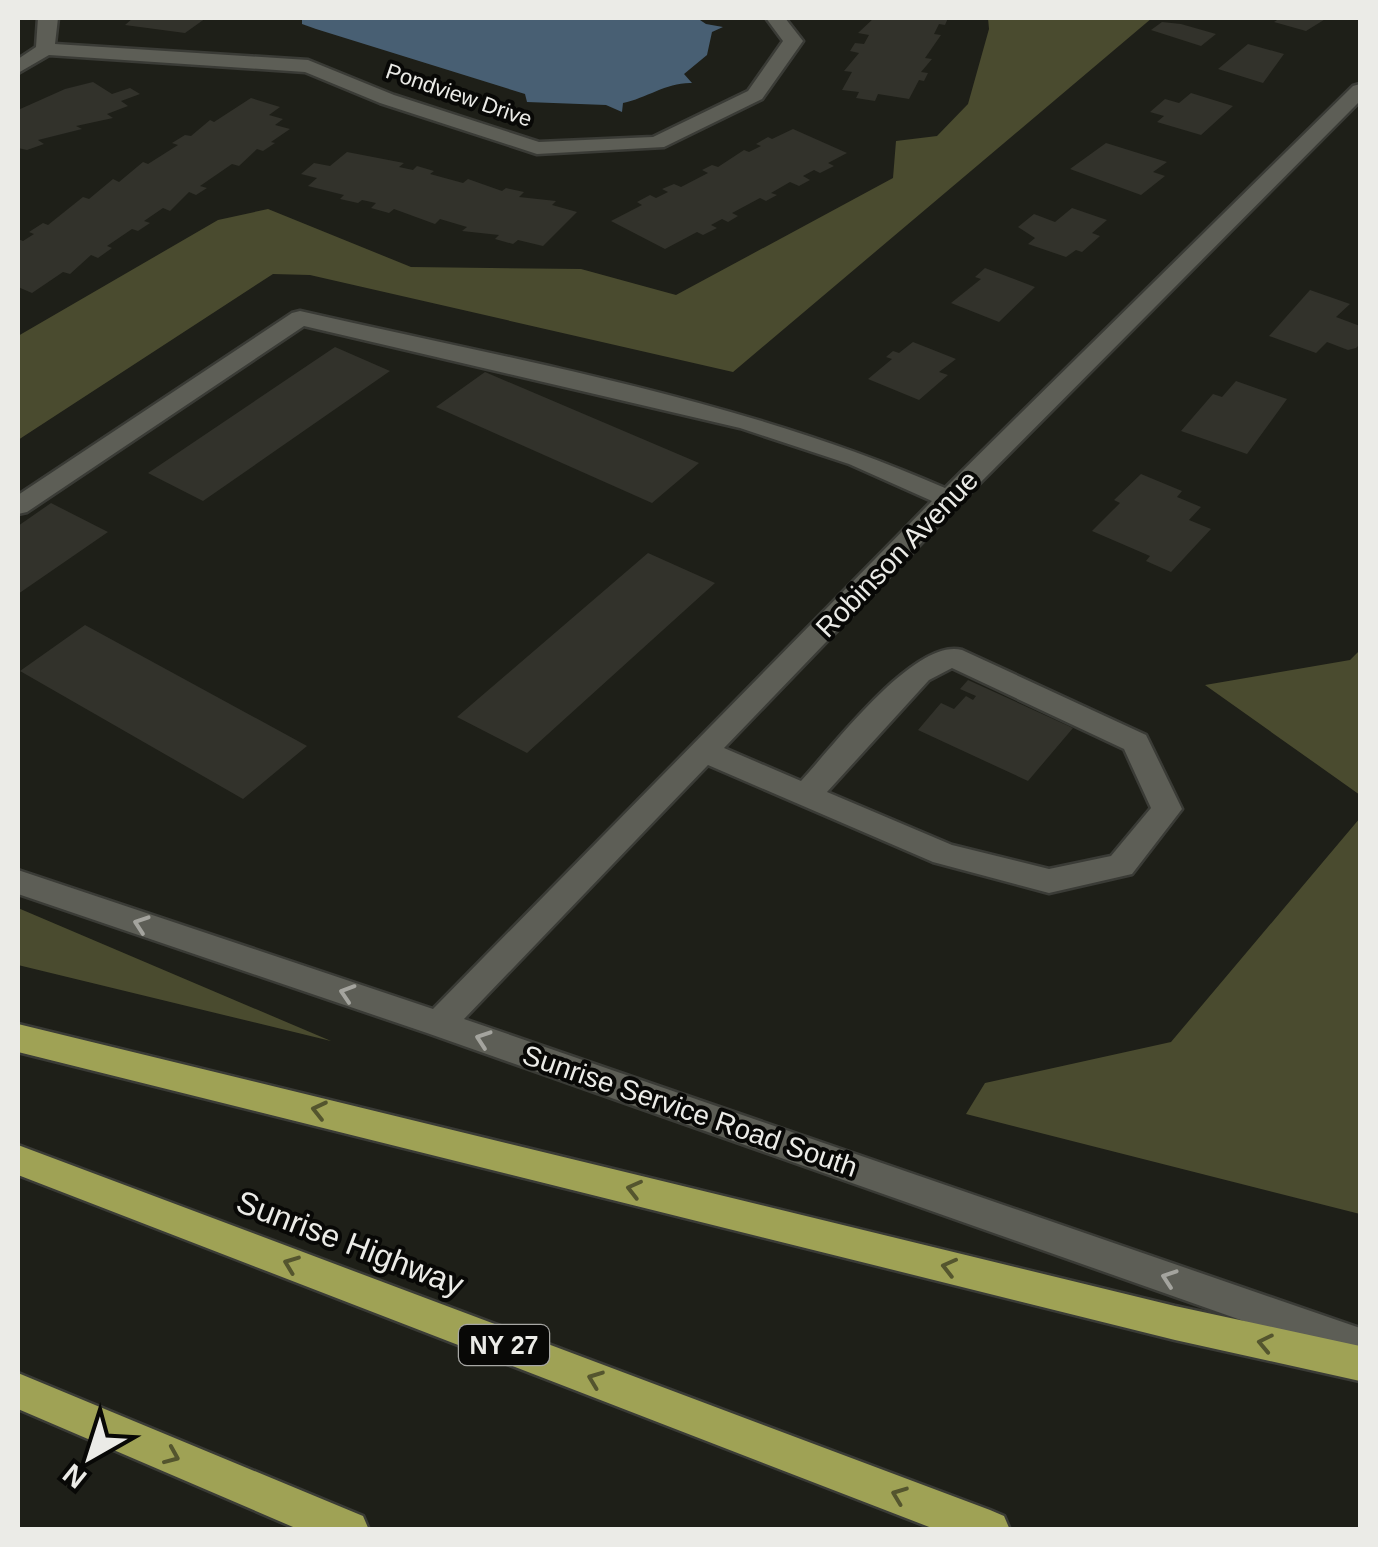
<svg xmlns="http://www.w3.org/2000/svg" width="1378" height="1547" font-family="Helvetica,sans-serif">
  <rect width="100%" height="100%" fill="#1e1f18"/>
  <path fill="#4a4b2f" d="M988,18H1152L733,372L310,275L273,274L18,440V336L218,220L268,209L411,267L581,269L676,295L893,178L896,141L937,136L968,104L989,29Z
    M1360,650V795L1205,685L1350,660Z
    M1360,818V1214L966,1114L985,1083L1171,1042Z
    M18,908L331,1041L18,965Z"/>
  <path fill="#485f73" d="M302,18H697L706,24L723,27L712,32L707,55L684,74L692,83C667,82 647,98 623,103L622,112L606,105L527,102L525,94L316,29L302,24Z"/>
  <path fill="#32322b" d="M133,18H206L185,33L125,25Z
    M874,18H948L945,25L939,24L934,34L941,35L925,58L932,59L921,72L928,73L924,81L919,80L909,99L878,94L875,101L856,98L859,92L842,90L852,72L844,71L859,53L850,51L855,43L864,44L869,35L858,33Z
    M1280,18H1327L1306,31L1274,22Z
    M1162,22L1181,24L1216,34L1201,46L1151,30Z
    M1248,44L1284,54L1263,83L1218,69Z
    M93,82L112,94L130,88L140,94L121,101L128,106L107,114L113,118L76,126L82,129L38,140L44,144L27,150L18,148V110L65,89Z
    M1191,93L1233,106L1201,135L1157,122L1164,116L1150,112L1165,99L1179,103Z
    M251,98L280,107L269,115L283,119L275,125L290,129L271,142L275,143L263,151L257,149L239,166L232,164L200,186L207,188L196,195L189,192L170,211L163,208L144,221L150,223L138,231L132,229L107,246L112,248L98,258L91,255L70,274L63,272L32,293L18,287V239L23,241L34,234L29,232L43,223L48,225L83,197L89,199L113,179L119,182L143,162L148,164L178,145L172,143L185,135L191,136L210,120L214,122Z
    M793,129L847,153L828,163L834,166L820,173L814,170L803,176L810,180L799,186L790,182L771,193L777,195L766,201L760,198L732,213L738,216L728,222L722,219L711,225L717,228L703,235L697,232L665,249L611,221L642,205L637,202L650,195L656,198L668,192L662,189L674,184L681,187L708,173L702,170L712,165L718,167L744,150L749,152L761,146L756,144L768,137L772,139Z
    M1106,143L1167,162L1153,172L1165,176L1141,195L1070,169Z
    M347,152L404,163L399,167L413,170L417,166L434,171L430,174L463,183L468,179L502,191L506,188L524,192L519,197L556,201L552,205L577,212L543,246L518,240L513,244L495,239L499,235L462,231L467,227L440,219L435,224L394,209L389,213L371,208L376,203L362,200L358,203L340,199L344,195L308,186L317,178L301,174L314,163L330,166Z
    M1072,208L1107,220L1092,233L1100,236L1082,252L1076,250L1066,257L1028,244L1035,238L1018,227L1034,214L1055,222Z
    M985,268L1035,287L999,322L951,303L981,279L975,277Z
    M1310,290L1350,304L1336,317L1360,326V344L1356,348L1348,350L1327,342L1316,353L1269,336Z
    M913,342L956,359L939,372L948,375L919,400L868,379L892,359L886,357L893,351L899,353Z
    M335,347L390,371L203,501L148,473Z
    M485,372L699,463L652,503L436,407Z
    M1236,381L1287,399L1247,454L1181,431L1213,394L1222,397Z
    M1141,474L1182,491L1177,497L1201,507L1189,520L1211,529L1171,572L1146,561L1150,556L1092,531L1120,503L1114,500Z
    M51,503L108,532L18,594V526Z
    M648,553L715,583L527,753L457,717Z
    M85,625L307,746L243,799L20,671Z
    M968,680L1073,728L1028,781L918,730L941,703L954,709L966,696L973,700L976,696L960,689Z"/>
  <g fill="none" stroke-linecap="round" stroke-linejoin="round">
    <g stroke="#3a3b36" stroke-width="5">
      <path id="minor" d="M38,18H58L55,44L308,60L394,95L539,142L653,137L748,91L783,41L766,18H785L803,41L762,99L664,147L537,154L380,103L305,72L49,55L18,73V59L36,47Z
        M1360,84V101L958,505L724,748L801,781C832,748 915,637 962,650L1146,735L1182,809L1132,874L1049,893L933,862L708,765L464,1019L1360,1328V1362L427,1033L18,894V870L433,1009L932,501L849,464L740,428L304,326L27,512L18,514V495L292,313L300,311C517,361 740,398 945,488L1353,86ZM952,668L1124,749L1151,808L1111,856L1049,869L952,845L827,792L929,680Z"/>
    </g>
    <g stroke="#3a3b36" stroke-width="5">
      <path id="highway" d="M18,1024L1175,1306L1360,1346V1381L1175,1340L18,1052Z
        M18,1145L990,1510L1004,1516L1010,1530H937L18,1175Z
        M18,1373L363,1516L369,1530H300L18,1409Z"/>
    </g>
    <use href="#minor" fill="#5d5e56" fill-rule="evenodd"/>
    <use href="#highway" fill="#9fa255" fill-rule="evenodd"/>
  </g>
  <defs><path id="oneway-chevron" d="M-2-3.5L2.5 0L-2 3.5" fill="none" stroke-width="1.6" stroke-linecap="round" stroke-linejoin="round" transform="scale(2.5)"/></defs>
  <g stroke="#a4a49e">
    <use href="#oneway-chevron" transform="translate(141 924) rotate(-161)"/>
    <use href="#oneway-chevron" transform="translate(347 993) rotate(-162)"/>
    <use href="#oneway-chevron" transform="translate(483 1039) rotate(-161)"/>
    <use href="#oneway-chevron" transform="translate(1169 1278) rotate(-161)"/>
  </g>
  <g stroke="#54552e">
    <use href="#oneway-chevron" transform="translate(319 1110) rotate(-167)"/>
    <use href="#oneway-chevron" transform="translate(634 1189) rotate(-166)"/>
    <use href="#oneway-chevron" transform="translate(291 1264) rotate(-159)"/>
    <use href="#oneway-chevron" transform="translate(949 1267) rotate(-166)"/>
    <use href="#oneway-chevron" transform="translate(1265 1343) rotate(-168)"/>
    <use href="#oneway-chevron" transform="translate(595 1379) rotate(-159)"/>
    <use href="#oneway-chevron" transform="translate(172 1456) rotate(23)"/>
    <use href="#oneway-chevron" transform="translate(899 1495) rotate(-159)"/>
  </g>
  <g text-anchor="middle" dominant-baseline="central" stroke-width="8" stroke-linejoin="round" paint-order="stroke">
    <g font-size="22" fill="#ebebe7" stroke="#080806">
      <text transform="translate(459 95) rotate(19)">Pondview Drive</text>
    </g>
    <rect fill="#080806" stroke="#a7a7a4" stroke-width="2.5" x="459" y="1325" width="90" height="40" rx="8"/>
    <g font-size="25" font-weight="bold" fill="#ebebe7">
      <text x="504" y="1345">NY 27</text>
    </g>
    <g font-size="28" fill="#ebebe7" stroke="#080806">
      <text transform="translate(897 554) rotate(-46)">Robinson Avenue</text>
      <text transform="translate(690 1111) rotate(19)">Sunrise Service Road South</text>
    </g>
    <g font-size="32" fill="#ebebe7" stroke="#080806">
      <text transform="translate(350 1243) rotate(21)">Sunrise Highway</text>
    </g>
  </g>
  <rect width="1378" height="1547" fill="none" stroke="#ebebe7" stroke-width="40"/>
  <g transform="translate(90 1457) rotate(219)" stroke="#080806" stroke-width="8" paint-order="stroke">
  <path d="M0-8L18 38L0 25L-18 38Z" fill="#ebebe7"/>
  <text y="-15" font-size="28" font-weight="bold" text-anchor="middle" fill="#ebebe7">N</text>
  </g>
</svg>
